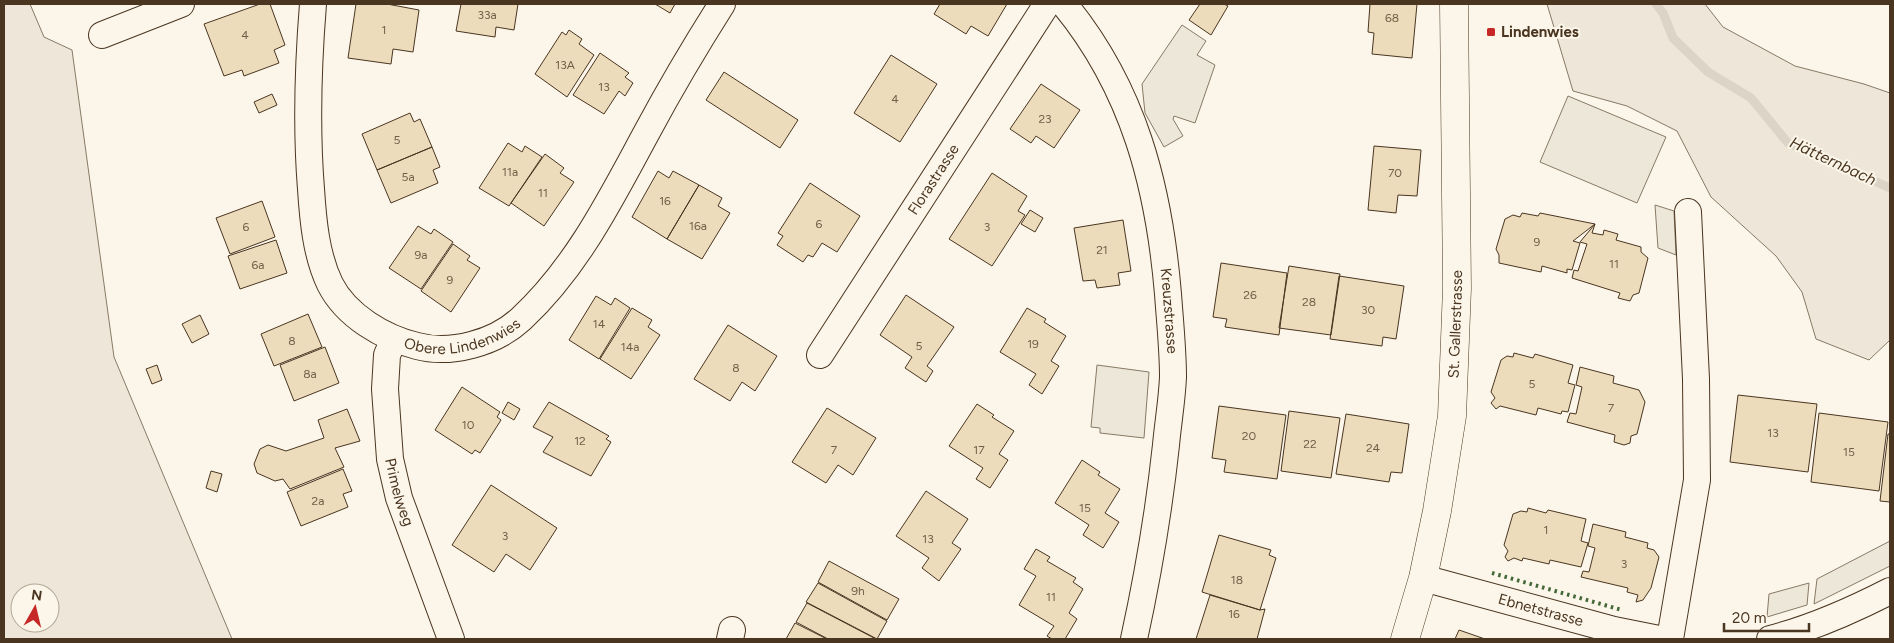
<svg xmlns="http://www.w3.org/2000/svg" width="1894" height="643" font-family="Figtree,sans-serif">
  <rect width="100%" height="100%" fill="#fbf6e9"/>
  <path fill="#ede6d9" stroke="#887966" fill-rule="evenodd" d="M4,4H30L44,37L72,50L114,357L232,639H4ZM20,593H50V623H20Z
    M1547,4H1705L1723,27L1795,66L1864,84L1890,93V340L1869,360L1816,339L1802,292L1776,256L1711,197L1677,131L1627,106L1573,91Z"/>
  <path fill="#ede7d9" stroke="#887966" d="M1182,25L1206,41L1197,55L1215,65L1195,123L1174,116L1173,119L1183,136L1164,147L1145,113L1142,84Z
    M1568,96L1666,137L1637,203L1540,162Z
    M1655,205L1674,211L1676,255L1658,248Z
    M1097,365L1149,372L1144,438L1100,433V428L1091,427Z
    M1890,541V566L1814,604L1817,579Z
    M1809,583L1807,605L1767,617L1769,594Z"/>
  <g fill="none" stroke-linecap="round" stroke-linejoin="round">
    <path stroke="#dcd4c6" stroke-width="9" d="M1656,4L1663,13L1673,38L1708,72L1751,98L1788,143L1890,188"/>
  </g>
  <path fill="#ecdcbc" stroke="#4a3520" d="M260,4H270L285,45L274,50L279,63L244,76L242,70L224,76L204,24Z
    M356,4H387L419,10L413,52L393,49L391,64L348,58Z
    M461,4H518L514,30L496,27L495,37L456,31Z
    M655,4H675L670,13Z
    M940,4H1007L988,36L971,26L966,34L934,14Z
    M1200,4H1224L1228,6L1211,35L1189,20Z
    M1370,4H1417L1412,58L1372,54L1374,33L1368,32Z
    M569,30L582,39L579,44L594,55L567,97L535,74L562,32L566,35Z
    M600,53L629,73L625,77L633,83L625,96L619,91L604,114L573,95Z
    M891,55L937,84L900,142L854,113Z
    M724,72L798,120L780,148L706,100Z
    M1041,84L1080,110L1054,148L1036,136L1031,143L1010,129Z
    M272,94L277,105L259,113L254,102Z
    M410,113L414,122L420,119L432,147L377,170L362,134Z
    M508,143L522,152L525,146L542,157L509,206L479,188Z
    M1374,146L1421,150L1417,196L1398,195L1396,213L1368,210Z
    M432,147L440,167L433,170L438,183L391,203L377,170Z
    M545,154L564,168L560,173L574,182L544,226L511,203Z
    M658,171L669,178L673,171L699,185L667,239L632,217Z
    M992,173L1027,196L1018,211L1025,215L992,266L949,239Z
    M810,183L860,216L837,252L822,243L813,257L808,255L803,262L777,245L783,236L778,233Z
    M699,185L722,198L718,206L730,213L702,259L667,239Z
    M262,201L275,237L230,254L216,218Z
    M1030,210L1043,218L1035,232L1021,224Z
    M1522,213L1538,216L1540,213L1595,224L1573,241L1580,243L1572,270L1567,269V273L1542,266L1541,272L1499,263V255L1496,249L1505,219L1513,215L1520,217Z
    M1123,220L1131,271L1118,273L1120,285L1097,288L1095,280L1083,281L1074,228Z
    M1595,224L1592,233L1603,235L1604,230L1618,234L1616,240L1641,247V252L1648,258L1639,293L1633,295L1630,301L1618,298L1620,293L1572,278L1574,270L1578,271L1587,244L1580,242Z
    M418,226L431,234L434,229L453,242L421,289L389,268Z
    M276,240L287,273L240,289L228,256Z
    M453,244L470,256L467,260L480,268L451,312L421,291Z
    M1221,263L1287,273L1279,335L1225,327L1227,319L1213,317Z
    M1289,266L1340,274L1331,335L1279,328Z
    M1339,276L1404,286L1396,339L1383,337L1382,346L1330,339Z
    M906,295L954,327L927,366L933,371L926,382L905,368L912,357L880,335Z
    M596,296L611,305L615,298L630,308L599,359L569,340Z
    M632,308L652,320L648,327L660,335L631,379L600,359Z
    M1027,308L1046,319L1044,322L1066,336L1051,361L1059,366L1042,394L1029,385L1036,374L1000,352Z
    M308,314L322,347L274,366L261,334Z
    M200,315L209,334L192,343L182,324Z
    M728,325L777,356L755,391L742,382L730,401L694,379Z
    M325,347L339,383L294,401L280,365Z
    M1514,353L1533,358L1535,354L1573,365L1568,383L1575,385L1568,412L1562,411L1561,414L1538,408L1536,415L1500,406L1496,409L1491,403L1495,398L1491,392L1501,360L1507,356L1513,357Z
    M157,365L162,380L152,384L146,369Z
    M1580,367L1614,376L1613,383L1639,390L1645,402L1637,434L1631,436L1630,443L1624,445L1614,442L1615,435L1567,422L1570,413L1576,414L1582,387L1576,385Z
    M462,387L500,412L497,417L501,420L480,453L475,450L472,454L435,430Z
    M1738,395L1817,404L1808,472L1730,462Z
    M508,402L520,409L514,420L502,413Z
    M549,402L609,436L606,439L611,442L591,476L543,452L553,437L533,427Z
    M977,404L994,415L992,417L1014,431L999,454L1008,460L990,488L976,479L983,468L949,446Z
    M1219,406L1286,415L1277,479L1224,472L1226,460L1212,458Z
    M827,408L876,438L853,475L838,465L826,483L792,462Z
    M347,409L360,441L335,448L344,467L290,489L283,479L275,481L257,473L254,464L260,449L268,445L286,451L324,438L318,420Z
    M1289,411L1340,418L1331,478L1281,471Z
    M1819,413L1888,422L1879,491L1811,482Z
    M1346,414L1409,424L1402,473L1391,472L1389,482L1336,474Z
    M1888,434H1890V502L1880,501Z
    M1082,460L1100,472L1098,475L1120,489L1105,513L1119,522L1103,548L1083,535L1089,525L1055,503Z
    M343,469L352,491L343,494L348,507L301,526L287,492Z
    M211,471L222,474L217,492L206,488Z
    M491,485L557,528L530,570L506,554L494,572L452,545Z
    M926,491L968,519L952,543L961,549L939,581L922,568L929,558L896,536Z
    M1528,508L1546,513L1548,510L1586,519L1581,541L1588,543L1581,567L1550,560L1549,564L1523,558L1522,561L1514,558L1508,561L1505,557L1508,551L1504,545L1513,514L1521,511L1527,512Z
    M1593,524L1626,532L1625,537L1648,543L1647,548L1654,550L1659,557L1651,588L1643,600L1636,602L1638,595L1627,592L1628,588L1581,577L1583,571L1589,572L1595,548L1588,546Z
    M1219,535L1271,550L1269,555L1276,558L1260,610L1202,592Z
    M1036,549L1050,557L1047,561L1076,578L1073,582L1083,589L1069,613L1077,619L1065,639H1052L1047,636L1054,626L1019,605L1036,576L1024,569Z
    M829,561L899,599L887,620L818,582Z
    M818,583L887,621L877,639L806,602Z
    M1210,595L1260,610L1265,609L1257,639H1196Z
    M807,603L876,639H828L796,622Z
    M795,623L827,639H786Z
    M1459,630L1485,639H1455Z"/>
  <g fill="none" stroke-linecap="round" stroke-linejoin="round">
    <g stroke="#4a3520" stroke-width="28">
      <g id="minor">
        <path id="s1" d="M313,4C308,66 306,127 311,189C313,220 316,255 330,284C346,316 384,338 417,346C451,355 495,343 521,319C578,266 611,198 648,130C671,87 696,45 722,4"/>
        <path id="s2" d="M1064,4C1134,89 1159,187 1168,294C1170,322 1173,350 1173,377C1172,400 1168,423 1166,445C1159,510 1148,575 1134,639"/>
        <path d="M102,35L181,4"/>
        <path id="s3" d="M394,339L387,355L385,389L390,459L399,498L451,639"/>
        <path id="s4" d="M820,355L1047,4"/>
        <path id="s5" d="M1423,578L1614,630L1659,639"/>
        <path d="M730,639L732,630"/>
        <path d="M1670,639L1697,480L1696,379L1688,212"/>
        <path d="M1770,639C1813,628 1851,611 1890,591"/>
      </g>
    </g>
    <g stroke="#4a3520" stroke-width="29">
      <g id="tertiary">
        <path id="s6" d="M1405,639L1423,578L1437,511L1452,416L1457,288L1454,4"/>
      </g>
    </g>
    <use href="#minor" stroke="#fbf6e9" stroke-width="26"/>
    <use href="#tertiary" stroke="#fbf6e9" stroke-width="28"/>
    <path stroke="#436837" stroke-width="4" stroke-dasharray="2.5 4" stroke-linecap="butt" d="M1492,573L1622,610"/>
  </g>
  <rect fill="#c62828" stroke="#fbf6e9" stroke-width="2" x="1486" y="27" width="10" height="10" rx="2.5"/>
  <g text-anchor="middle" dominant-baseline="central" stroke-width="4" stroke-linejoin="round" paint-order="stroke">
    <g font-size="12" fill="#725f47">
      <text x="487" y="15">33a</text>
      <text x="1392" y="18">68</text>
      <text x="384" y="30">1</text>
      <text x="245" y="35">4</text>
      <text x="565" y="65">13A</text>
      <text x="604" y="87">13</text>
      <text x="895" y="99">4</text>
      <text x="1045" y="119">23</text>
      <text x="397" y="140">5</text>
      <text x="510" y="172">11a</text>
      <text x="1395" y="173">70</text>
      <text x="408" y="177">5a</text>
      <text x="543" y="193">11</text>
      <text x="665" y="201">16</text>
      <text x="819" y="224">6</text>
      <text x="698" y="226">16a</text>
      <text x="246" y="227">6</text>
      <text x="987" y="227">3</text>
      <text x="1537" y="242">9</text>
      <text x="1102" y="250">21</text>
      <text x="421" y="255">9a</text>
      <text x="1614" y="264">11</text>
      <text x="258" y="265">6a</text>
      <text x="450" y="280">9</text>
      <text x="1250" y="295">26</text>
      <text x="1309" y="302">28</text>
      <text x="1368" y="310">30</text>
      <text x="599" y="324">14</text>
      <text x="292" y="341">8</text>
      <text x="1033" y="344">19</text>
      <text x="919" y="346">5</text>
      <text x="630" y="347">14a</text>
      <text x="736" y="368">8</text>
      <text x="310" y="374">8a</text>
      <text x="1532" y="384">5</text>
      <text x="1611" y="408">7</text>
      <text x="468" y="425">10</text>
      <text x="1773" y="433">13</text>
      <text x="1249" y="436">20</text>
      <text x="580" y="441">12</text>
      <text x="1310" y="444">22</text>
      <text x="1373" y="448">24</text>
      <text x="834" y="450">7</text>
      <text x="979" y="450">17</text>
      <text x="1849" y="452">15</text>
      <text x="318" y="501">2a</text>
      <text x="1085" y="508">15</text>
      <text x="1546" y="530">1</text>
      <text x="505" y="536">3</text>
      <text x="928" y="539">13</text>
      <text x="1624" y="564">3</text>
      <text x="1237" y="580">18</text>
      <text x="858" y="591">9h</text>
      <text x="1051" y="597">11</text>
      <text x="1234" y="614">16</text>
    </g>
    <g font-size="15" font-weight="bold" fill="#4a3520" stroke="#fbf6e9" text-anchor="start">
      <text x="1501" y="32">Lindenwies</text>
    </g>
    <g font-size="15" fill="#4a3520" stroke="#fbf6e9">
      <text stroke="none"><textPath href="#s4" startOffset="209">Florastrasse</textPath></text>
      <text stroke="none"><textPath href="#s2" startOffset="330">Kreuzstrasse</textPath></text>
      <text stroke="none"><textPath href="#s6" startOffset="320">St. Gallerstrasse</textPath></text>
      <text stroke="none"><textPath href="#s1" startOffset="440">Obere Lindenwies</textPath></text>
      <text stroke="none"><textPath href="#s3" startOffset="156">Primelweg</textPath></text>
      <text stroke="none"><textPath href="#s5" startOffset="122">Ebnetstrasse</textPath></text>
    </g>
    <g font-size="16" font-style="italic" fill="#4a3520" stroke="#fbf6e9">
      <text transform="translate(1833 161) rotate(25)">Hätternbach</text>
    </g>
  </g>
  <rect width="1894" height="643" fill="none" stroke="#4a3520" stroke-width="10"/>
  <g transform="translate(35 608) rotate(8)"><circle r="24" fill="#fbf6e9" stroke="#b4a999"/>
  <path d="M0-4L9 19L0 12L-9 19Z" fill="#c62828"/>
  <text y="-8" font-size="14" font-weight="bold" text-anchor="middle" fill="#4a3520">N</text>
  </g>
  <path d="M1724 623v8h85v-8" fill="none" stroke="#4a3520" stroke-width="2.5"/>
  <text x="1732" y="623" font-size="15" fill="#4a3520" stroke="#fbf6e9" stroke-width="4" paint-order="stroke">20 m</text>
</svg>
